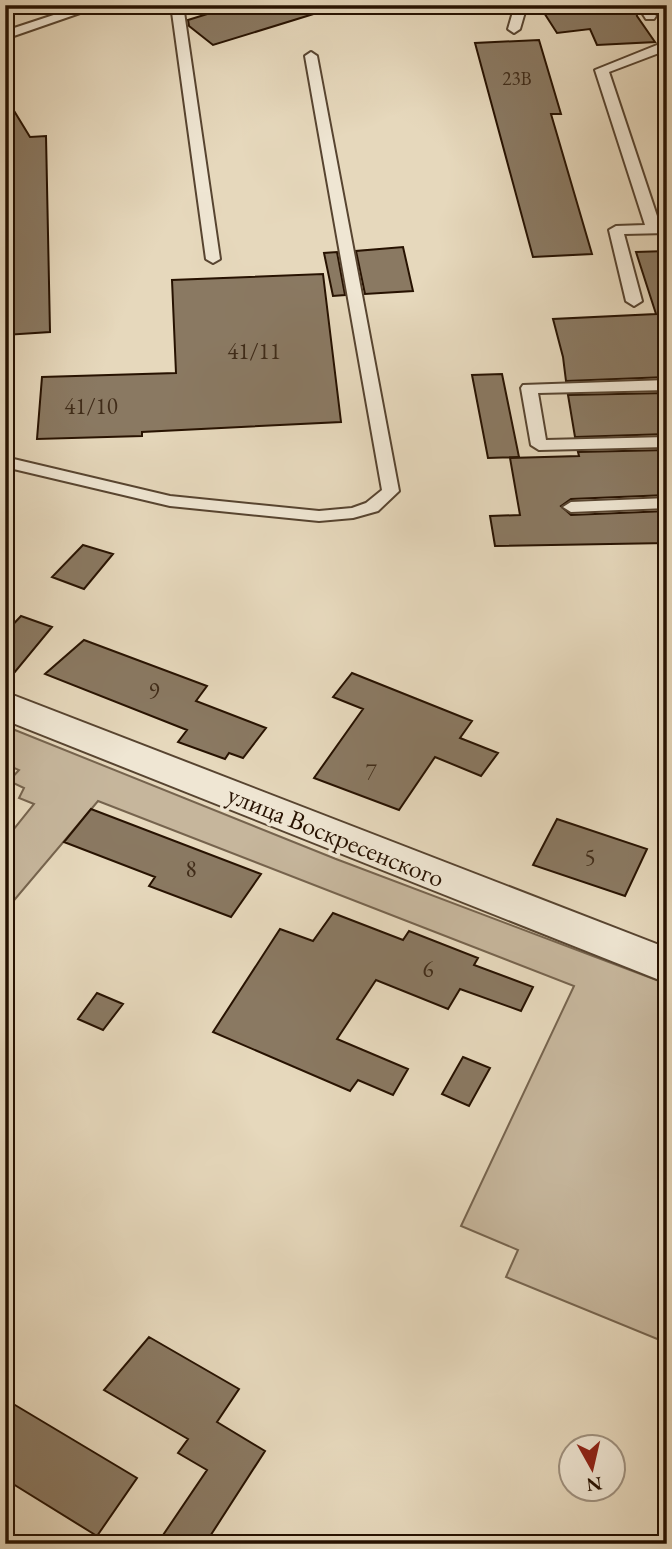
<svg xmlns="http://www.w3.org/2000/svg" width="672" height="1549" font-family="'EB Garamond',serif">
  <rect width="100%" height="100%" fill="#e6d8bc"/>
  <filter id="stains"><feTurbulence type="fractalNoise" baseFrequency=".00286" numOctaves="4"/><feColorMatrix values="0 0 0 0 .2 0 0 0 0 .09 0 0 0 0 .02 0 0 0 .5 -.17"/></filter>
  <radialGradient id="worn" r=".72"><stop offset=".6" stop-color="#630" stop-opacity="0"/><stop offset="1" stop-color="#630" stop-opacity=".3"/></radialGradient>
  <path fill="#c6b69c" stroke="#76644e" stroke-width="2" d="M5,726L336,859L667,984V1343L506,1277L518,1250L461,1226L574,986L98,801L5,911V840L34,804L19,798L24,788L9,781L19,770L5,764Z"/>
  <path fill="#8a7962" stroke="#271201" stroke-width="2" d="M236,5H319L320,12L213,45L189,26L188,20Z
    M539,5H635L637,16L655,42L597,45L590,29L557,33Z
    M539,40L561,114H551L592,254L533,257L475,43Z
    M5,96L30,137L46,136L50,332L5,335Z
    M403,247L413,291L365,294L356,251Z
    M667,251V377L566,381L563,357L553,319L656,314L636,252Z
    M337,252L345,295L333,296L324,253Z
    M323,274L341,422L142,432V436L37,439L42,377L176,373L172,280Z
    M502,374L519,457L488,458L472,375Z
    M667,393V434L575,437L568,395Z
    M667,450V495L571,499L561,506L571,515L667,511V543L495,546L490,516L520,515L510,458L579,456L578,452Z
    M83,545L113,554L84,589L52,577Z
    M21,616L52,627L5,684V633Z
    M84,640L207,686L196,701L266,728L243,758L229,753L225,759L178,742L187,730L45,674Z
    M352,673L472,721L460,738L498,753L481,776L435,757L399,810L314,778L363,709L333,697Z
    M91,809L261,874L231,917L149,886L155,877L64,842Z
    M557,819L647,849L625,896L533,865Z
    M333,913L403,940L409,931L478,958L474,965L533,987L521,1011L460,989L448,1009L376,980L337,1039L408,1069L393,1095L358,1080L350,1091L213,1032L280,929L313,941Z
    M97,993L123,1004L103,1030L78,1019Z
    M463,1057L490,1068L469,1106L442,1094Z
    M149,1337L239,1389L217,1422L265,1451L205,1544H157L207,1470L178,1453L188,1439L104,1390Z
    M5,1399L137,1478L97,1536L5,1479Z"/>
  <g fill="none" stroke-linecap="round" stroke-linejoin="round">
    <g stroke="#574430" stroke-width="4">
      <path id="lane" d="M84,5H103L5,39V31Z
        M171,5H183L220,259L213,263L206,259Z
        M515,5H527L520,29L514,33L508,29Z
        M637,5H649L656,16L654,19H646Z
        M667,41V50L609,72L660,225H667V233L624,234L642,301L634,306L626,301L609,230L616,226L645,225L595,70Z
        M311,52L317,56L399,491L378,511L353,518L319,521L170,506L5,467V457L170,496L319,511L352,508L366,503L382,490L305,56Z
        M667,380V390L538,393L546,440L667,437V447L539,450L531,445L521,388L523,385Z
        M667,498V508L571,512L563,507L571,502Z"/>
    </g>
    <g stroke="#574430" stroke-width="4">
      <path id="street" d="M5,692L667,948V983L5,720Z"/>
    </g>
    <use href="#lane" fill="#efe6d3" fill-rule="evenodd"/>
    <use href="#street" fill="#efe6d3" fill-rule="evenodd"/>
  </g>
  <g text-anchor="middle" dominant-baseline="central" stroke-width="7" stroke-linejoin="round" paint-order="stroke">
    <g font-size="19" fill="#402c19">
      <text x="517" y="78">23В</text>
    </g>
    <g font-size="23" fill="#402c19">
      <text x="254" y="351">41/11</text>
      <text x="91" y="406">41/10</text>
      <text x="154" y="691">9</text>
      <text x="371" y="772">7</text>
      <text x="590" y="857">5</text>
      <text x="191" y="869">8</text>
      <text x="428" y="969">6</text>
    </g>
    <g font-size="26" fill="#271201" stroke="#efe6d3">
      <text transform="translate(336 836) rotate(22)">улица Воскресенского</text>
    </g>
  </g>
  <rect width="672" height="1549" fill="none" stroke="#e6d8bc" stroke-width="28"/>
  <rect x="7" y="7" width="658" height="1535" fill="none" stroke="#271201" stroke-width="3.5"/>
  <rect x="14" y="14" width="644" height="1521" fill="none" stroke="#271201" stroke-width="2"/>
  <g transform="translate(592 1468) rotate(172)"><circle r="33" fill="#efe6d3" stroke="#9f917f" stroke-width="2"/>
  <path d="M0-5L12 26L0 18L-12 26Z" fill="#8f2418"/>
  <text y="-10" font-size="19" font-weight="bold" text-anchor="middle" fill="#271201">N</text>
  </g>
  <rect width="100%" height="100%" filter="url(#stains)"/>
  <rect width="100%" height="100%" fill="url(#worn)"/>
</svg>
